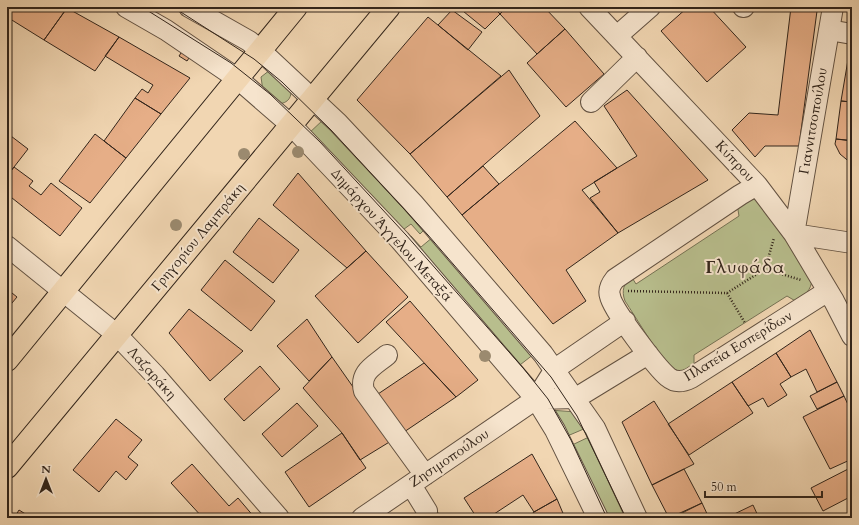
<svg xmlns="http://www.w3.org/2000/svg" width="859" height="525" font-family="Cardo,serif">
  <rect width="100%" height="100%" fill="#f1d6b2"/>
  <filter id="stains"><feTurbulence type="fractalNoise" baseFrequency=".005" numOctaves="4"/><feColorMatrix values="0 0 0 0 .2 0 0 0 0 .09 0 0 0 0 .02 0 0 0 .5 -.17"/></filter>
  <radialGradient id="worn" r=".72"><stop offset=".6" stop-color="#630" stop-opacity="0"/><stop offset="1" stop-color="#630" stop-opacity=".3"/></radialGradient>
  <path fill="#b8be8d" stroke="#757254" d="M270,70L291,87C292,97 289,103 278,104L263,91L261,77Z
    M324,119L426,228L420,234L411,224L400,232L307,135Z
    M750,198L762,201L812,280C811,290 805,295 797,302L787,296L694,355V369C688,370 682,373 676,370C664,366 634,314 625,301C621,290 624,284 631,276L636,284L739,216L737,204Z
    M411,236L421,247L433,237L534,354L516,368L406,239Z
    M549,410L577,412L586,428L565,437Z
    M591,436L629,518H604L570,446Z"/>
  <path fill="#e6ae87" stroke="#32251b" d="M7,7H66L67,8L44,40L7,17Z
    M458,7H493L500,14L485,29Z
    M493,7H507L500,14Z
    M507,7H544L565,29L537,54L500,14Z
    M688,7H709L746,47L707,82L661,31Z
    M791,7L817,11L799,146H765L755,157L732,130L749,113L778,115Z
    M794,7H817V11Z
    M67,8L119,37L95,71L44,40Z
    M452,10L482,32L468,50L438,25Z
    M428,17L501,76L410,154L357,100Z
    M565,29L604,74L566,107L527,63Z
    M119,37L190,78L161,114L135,98L142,89L148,93L153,85L105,56Z
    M851,42L852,43V102L841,101Z
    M183,50L191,55L187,61L179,56Z
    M509,70L540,116L447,197L410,154Z
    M627,90L708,180L618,233L590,198L600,192L594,182L637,156L604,106Z
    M135,98L161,114L126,158L104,141Z
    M841,101L852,102V141L836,139Z
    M575,121L617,168L582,190L618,233L566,270L586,301L553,324L462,215Z
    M7,133L28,149L7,176Z
    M95,134L126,158L90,203L59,181Z
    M836,139L847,140L852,144V164L840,154L835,144Z
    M483,166L499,184L462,215L447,197Z
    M14,167L33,181L29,186L41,195L51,183L82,208L60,236L7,194V176Z
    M298,173L366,251L347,268L273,205Z
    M259,218L299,250L273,283L233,252Z
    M366,251L408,297L358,343L315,296Z
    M225,260L275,301L251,331L201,290Z
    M7,289L17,297L7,309Z
    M410,301L478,380L456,397L386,322Z
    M189,309L243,351L210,381L169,333Z
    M307,319L332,357L309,381L277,346Z
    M810,330L837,382L817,392L806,369L791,377L776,353Z
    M776,353L791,377L780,384L787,395L768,407L763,398L748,406L732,382Z
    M332,357L391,441L360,460L342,433L303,388Z
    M424,363L456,397L404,432L378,394Z
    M260,366L280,389L244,421L224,399Z
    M732,382L753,413L689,455L668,424Z
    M837,382L844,396L817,409L810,396Z
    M844,396L852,413V459L830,469L803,417Z
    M654,401L694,464L652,485L622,422Z
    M297,403L318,426L282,457L262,434Z
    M116,419L142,440L128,457L138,465L126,480L116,471L99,492L73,470Z
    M342,433L366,468L309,507L285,472Z
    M532,454L557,499L534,512L523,495L488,518H477L464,498Z
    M192,464L229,506L238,498L255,518H203L171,483Z
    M852,467V505L848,498L823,511L811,488Z
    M684,469L702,503L669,518L652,485Z
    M557,499L565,518H527L534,512Z
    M702,503L709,518H672Z
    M753,505L759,518H726Z
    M435,509L442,518H422Z
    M19,510L32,518H14Z"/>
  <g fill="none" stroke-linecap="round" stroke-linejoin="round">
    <g stroke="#625141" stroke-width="22">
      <path id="minor" d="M126,7L166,30L238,79L291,125L400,240L536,399L555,430L598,518
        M189,7L249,41L261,51L338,123L413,203L543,354L595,428L637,518
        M589,7L757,185L794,234L834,301L852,336
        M743,7H744
        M833,7L794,234L852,243
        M829,30L852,34
        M617,36L650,7
        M591,102L637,57
        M757,185L740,195L615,279C611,284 608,290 610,296C612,309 657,368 668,377C675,383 683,382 691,378L828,291
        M7,246L116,334L155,375L279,518
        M387,355C374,366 359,372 364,391L425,475
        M536,399L576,398L648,354
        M411,485L427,511
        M362,518L536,399L555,369L625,321"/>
    </g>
    <g stroke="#32251b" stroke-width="24">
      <path id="major" d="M7,360L296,7
        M7,467L389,7"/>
    </g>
    <path stroke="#32251b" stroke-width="2.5" stroke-dasharray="1 2" stroke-linecap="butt" d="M765,269L801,280
      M628,291L727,293L765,269L774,238
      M727,293L745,323"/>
    <use href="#minor" stroke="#f6e4cd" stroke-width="20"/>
    <use href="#major" stroke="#f1d6b2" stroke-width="22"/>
    <path stroke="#32251b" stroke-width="1" d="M142,7L231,63L270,94L320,142L406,235L524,369L548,399L571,440L607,518
      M173,7L254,59L282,82L331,130L428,235L551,377L577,416L626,518"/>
  </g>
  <g fill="#9b8a6f">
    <circle cx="298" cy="152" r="6"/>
    <circle cx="244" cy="154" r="6"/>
    <circle cx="176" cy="225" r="6"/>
    <circle cx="485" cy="356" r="6"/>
  </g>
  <g text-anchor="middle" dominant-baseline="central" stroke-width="4" stroke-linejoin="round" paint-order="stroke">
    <g font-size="14" fill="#32251b" stroke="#f6e4cd">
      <text transform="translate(813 121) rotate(-80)">Γιαννιτσοπούλου</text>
      <text transform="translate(735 161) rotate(47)">Κύπρου</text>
      <text transform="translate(392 235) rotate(48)">Δημάρχου Άγγελου Μεταξά</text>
      <text transform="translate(198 237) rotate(-50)">Γρηγορίου Λαμπράκη</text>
      <text transform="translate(738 346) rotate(-31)">Πλατεία Εσπερίδων</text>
      <text transform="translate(152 373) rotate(48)">Λαζαράκη</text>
      <text transform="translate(449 458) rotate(-34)">Ζησιμοπούλου</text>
    </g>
    <g font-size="18" font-weight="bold" letter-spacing="1" fill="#32251b" stroke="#f6e4cd">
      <text x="745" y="267">Γλυφάδα</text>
    </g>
  </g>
  <rect width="859" height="525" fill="none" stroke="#f1d6b2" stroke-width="24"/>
  <rect x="8" y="8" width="843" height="509" fill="none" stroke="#32251b" stroke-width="2"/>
  <rect x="12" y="12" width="835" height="501" fill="none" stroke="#32251b"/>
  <g transform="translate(46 479)" stroke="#f6e4cd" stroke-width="3" paint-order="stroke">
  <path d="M0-3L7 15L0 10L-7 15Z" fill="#32251b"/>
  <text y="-6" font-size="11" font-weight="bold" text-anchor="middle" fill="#32251b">N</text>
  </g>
  <path d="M705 491v6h117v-6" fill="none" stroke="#32251b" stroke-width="2"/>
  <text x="711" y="491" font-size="12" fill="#32251b" stroke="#f6e4cd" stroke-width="3" paint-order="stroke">50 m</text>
  <rect width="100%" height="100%" filter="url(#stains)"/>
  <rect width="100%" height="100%" fill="url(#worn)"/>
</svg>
